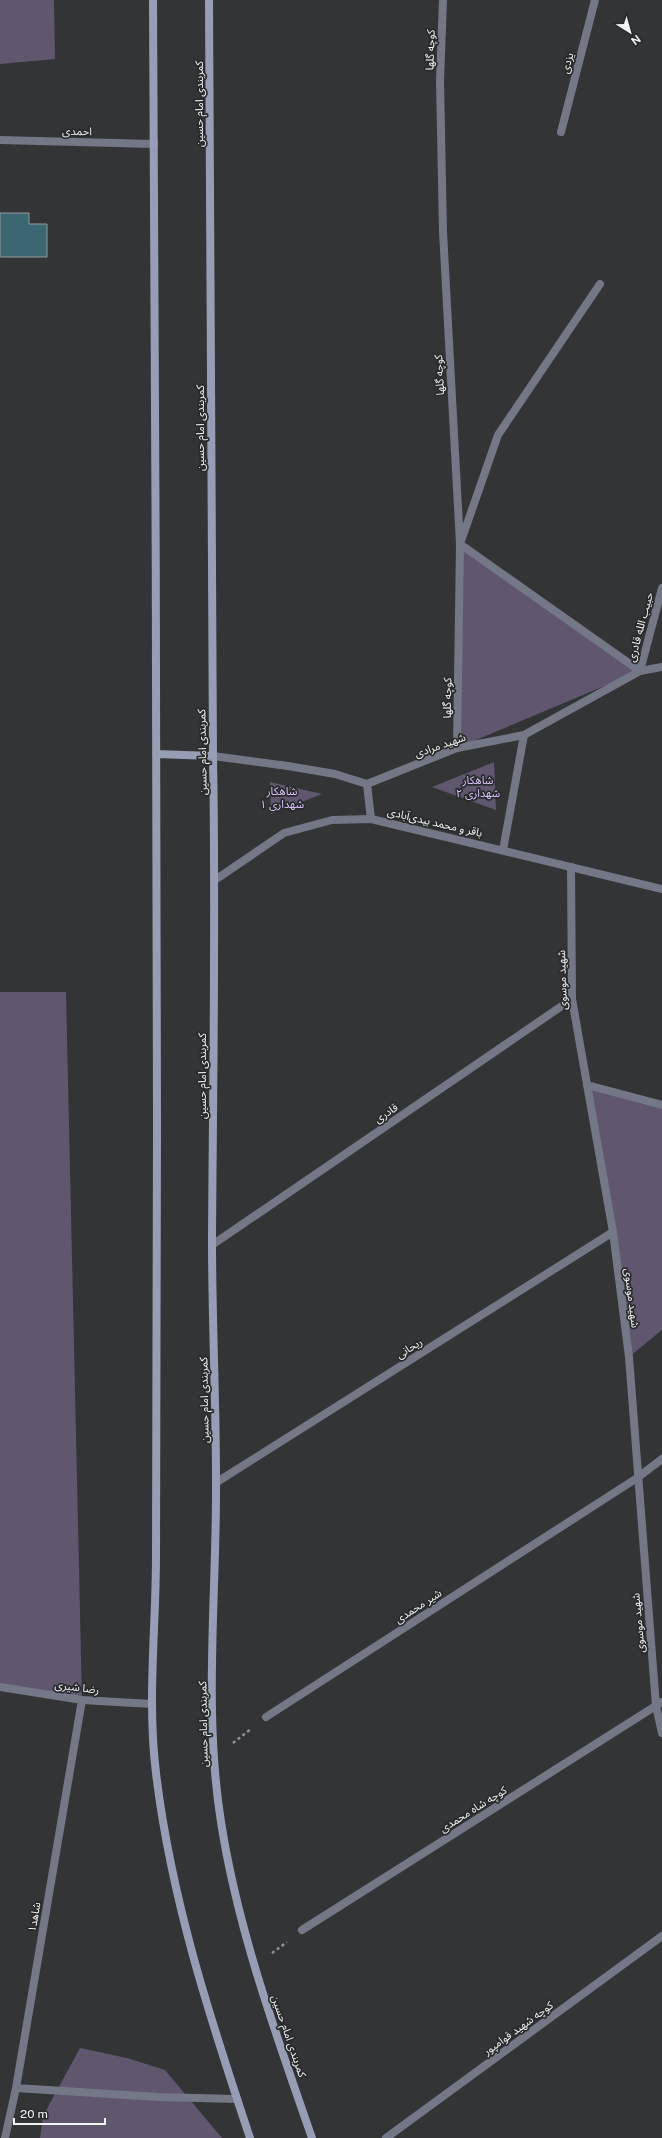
<svg xmlns="http://www.w3.org/2000/svg" width="662" height="2138" font-family="'Public Sans','Noto Sans Arabic',sans-serif">
  <rect width="100%" height="100%" fill="#323436"/>
  <path fill="#60566d" d="M0,0H54L55,59L0,64Z
    M460,544L640,671L457,748Z
    M494,762L496,810L432,787Z
    M270,782L322,794L271,814Z
    M0,992H66L82,1700L0,1687Z
    M587,1085L662,1105V1330L629,1357Z
    M80,2048L127,2058L165,2070L222,2138H40L43,2116Z"/>
  <path fill="#3a6772" stroke="#96999a" d="M0,213H29V224H47V257H0Z"/>
  <g fill="none" stroke-linecap="round" stroke-linejoin="round">
    <path stroke="#909293" stroke-width="2.5" stroke-dasharray="3 3" stroke-linecap="butt" d="M233,1743L251,1729
      M272,1953L287,1942"/>
    <path stroke="#737786" stroke-width="8" d="M443,0L440,81L443,232L460,544L457,748
      M561,132L595,0
      M0,140L154,144
      M600,284L498,435L460,544L640,671L662,588
      M213,756L288,766L335,774L367,784L457,748L524,735L640,671L662,667
      M367,784L371,819
      M503,850L524,735
      M571,867L572,999L613,1232L629,1357L656,1706L662,1733
      M587,1085L662,1105
      M212,1245L572,999
      M217,1482L613,1232
      M0,1687L82,1700L152,1704
      M266,1717L637,1478L662,1459
      M302,1930L662,1702
      M16,2088L158,2097L237,2099
      M5,2138L16,2088L82,1700
      M386,2138L662,1936"/>
    <path stroke="#737786" stroke-width="8" d="M215,880L284,833L332,820L371,819L662,889"/>
    <path stroke="#979db4" stroke-width="8" d="M153,0C156,375 156,749 157,1124C157,1268 156,1412 156,1557C156,1628 147,1701 156,1773C171,1899 210,2018 250,2138
      M209,0L213,756C216,918 213,1079 212,1240C212,1320 216,1399 216,1479C217,1592 203,1709 221,1822C238,1931 276,2034 312,2138
      M156,754L213,756"/>
  </g>
  <g text-anchor="middle" dominant-baseline="central" stroke-width="3.5" stroke-linejoin="round" paint-order="stroke">
    <g font-size="11" fill="#f1f3f4" stroke="#282a2c">
      <text transform="translate(430 50) rotate(-88)">کوچه گلها</text>
      <text transform="translate(567 63) rotate(-75)">یزدی</text>
      <text transform="translate(199 104) rotate(-90)">کمربندی امام حسین</text>
      <text transform="translate(77 131) rotate(1)">احمدی</text>
      <text transform="translate(439 375) rotate(-93)">کوچه گلها</text>
      <text transform="translate(200 428) rotate(-90)">کمربندی امام حسین</text>
      <text transform="translate(640 627) rotate(-75)">حبیب الله قادری</text>
      <text transform="translate(447 698) rotate(-89)">کوچه گلها</text>
      <text transform="translate(440 745) rotate(-19)">شهید مرادی</text>
      <text transform="translate(202 752) rotate(-91)">کمربندی امام حسین</text>
      <text transform="translate(435 822) rotate(13)">باقر و محمد بیدی‌آبادی</text>
      <text transform="translate(562 980) rotate(-92)">شهید موسوی</text>
      <text transform="translate(202 1076) rotate(-90)">کمربندی امام حسین</text>
      <text transform="translate(386 1113) rotate(-34)">قادری</text>
      <text transform="translate(632 1298) rotate(83)">شهید موسوی</text>
      <text transform="translate(409 1348) rotate(-32)">ریحانی</text>
      <text transform="translate(204 1400) rotate(-91)">کمربندی امام حسین</text>
      <text transform="translate(418 1606) rotate(-33)">شیر محمدی</text>
      <text transform="translate(638 1623) rotate(-95)">شهید موسوی</text>
      <text transform="translate(77 1687) rotate(7)">رضا شیری</text>
      <text transform="translate(203 1724) rotate(-91)">کمربندی امام حسین</text>
      <text transform="translate(473 1809) rotate(-32)">کوچه شاه محمدی</text>
      <text transform="translate(34 1917) rotate(-80)">شاهد۱</text>
      <text transform="translate(518 2028) rotate(-36)">کوچه شهید قوامپور</text>
      <text transform="translate(289 2036) rotate(71)">کمربندی امام حسین</text>
    </g>
    <g font-size="11" fill="#dec5fe" stroke="#282a2c">
      <text x="478" y="780">شاهکار<tspan x="478" dy="13">شهداری ۲</tspan></text>
      <text x="282" y="791">شاهکار<tspan x="282" dy="13">شهداری ۱</tspan></text>
    </g>
  </g>
  <g transform="translate(630 32) rotate(143)" stroke="#282a2c" stroke-width="3" paint-order="stroke">
  <path d="M0-3L7 15L0 10L-7 15Z" fill="#f1f3f4"/>
  <text y="-6" font-size="11" font-weight="bold" text-anchor="middle" fill="#f1f3f4">N</text>
  </g>
  <path d="M14 2118v6h91v-6" fill="none" stroke="#f1f3f4" stroke-width="2"/>
  <text x="20" y="2118" font-size="12" fill="#f1f3f4" stroke="#282a2c" stroke-width="3" paint-order="stroke">20 m</text>
</svg>
